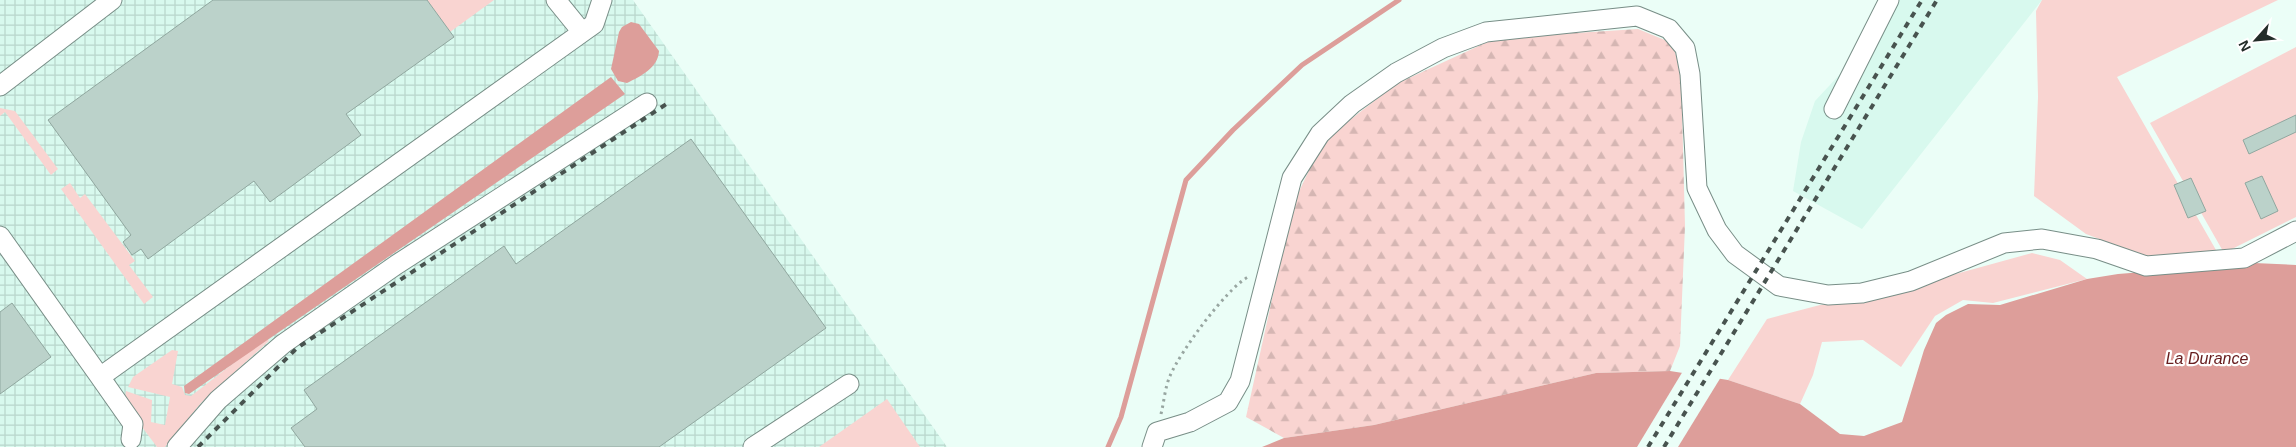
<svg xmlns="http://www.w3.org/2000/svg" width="2296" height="447" font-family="Helvetica,sans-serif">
  <defs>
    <pattern id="industrial-grid" width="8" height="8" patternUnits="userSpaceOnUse" patternTransform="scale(1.25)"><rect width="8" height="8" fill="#d8f9ee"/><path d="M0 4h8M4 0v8" fill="none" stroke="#b9d6cc"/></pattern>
    <pattern id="forest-firs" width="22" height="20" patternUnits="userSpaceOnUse" patternTransform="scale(1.25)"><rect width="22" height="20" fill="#f9d4d1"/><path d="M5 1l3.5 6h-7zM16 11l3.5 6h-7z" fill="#d5b6b3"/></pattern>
  </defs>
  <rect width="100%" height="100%" fill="#ebfef7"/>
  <path fill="#d8f9ee" d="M1881,0H2042L1862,229L1793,191L1801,142L1815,101L1843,71Z"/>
  <path fill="url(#industrial-grid)" d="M0,0H633L947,447H0Z"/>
  <path fill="#f9d4d1" d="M427,0H494L450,32Z
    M2042,0H2278L2117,77L2220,257L2152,259L2086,234L2034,196L2038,97L2036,11Z
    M2296,47V217L2224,253L2150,123Z
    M0,108L15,111L58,169L51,175L5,112L0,116Z
    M70,183L80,198L85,194L135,261L129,265L153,297L144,304L61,189Z
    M2032,253L2060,260L2087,279L1993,303L1963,300L1935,316L1901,367L1863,340L1822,342L1813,375L1800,404L1728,380L1767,319L1820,305L1854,302Z
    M266,338L269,341L201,403L165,447H157L124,403L126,391L152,400L151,422L165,425L170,397L128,387L133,377L172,350L178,351L172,384L182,387L185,395L191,396Z
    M887,399L920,447H819Z"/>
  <path fill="url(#forest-firs)" d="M1638,29L1672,43L1681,71L1685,226L1680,346L1670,371L1596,373L1374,425L1284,438L1246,417L1293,204L1323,141L1396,84L1496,38Z"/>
  <path fill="#dd9e9a" d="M631,22L639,24L659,51C658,68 641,76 627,83L618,81L611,69L619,32L622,27Z
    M611,77L625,94L189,394L185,393L184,386Z
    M2254,263L2296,265V447H1262L1284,438L1374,425L1596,373L1670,371L1728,380L1800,404L1840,434L1864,436L1902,422L1924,350L1936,323L1946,315L1968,304L2000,305L2087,279L2118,274Z"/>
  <path fill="#ebfef7" d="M1683,371L1721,377L1678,447H1637Z"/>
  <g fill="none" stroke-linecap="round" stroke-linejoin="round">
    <path stroke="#dd9e9a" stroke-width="5" d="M1108,447L1121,417L1186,180L1233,130L1302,65L1399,0"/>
  </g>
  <path fill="#bbd2ca" stroke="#90a79f" d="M213,0H427L454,37L346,114L361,135L270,202L254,181L148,259L141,249L132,255L123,242L131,235L48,120Z
    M2296,115V132L2249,154L2243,140Z
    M691,139L826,328L659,447H305L291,428L317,409L304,390L504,246L516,264Z
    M2262,176L2278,211L2261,219L2245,183Z
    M2191,178L2206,211L2188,218L2174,185Z
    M12,303L51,357L0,394V312Z"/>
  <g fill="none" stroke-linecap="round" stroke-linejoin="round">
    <g stroke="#788e87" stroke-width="21">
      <path id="minor" d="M556,0L582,32
        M0,86L112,0
        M1834,109L1889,0
        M0,236L100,377
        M131,439L133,424L100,377L594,24L602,0
        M177,447L218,400L283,344L396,265L647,103
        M753,447L849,384
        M1152,447L1157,432L1190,422L1228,402L1240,381L1292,178L1320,134L1352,104L1396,73L1443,48L1486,32L1637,16L1669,29L1685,48L1690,74L1697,188L1717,230L1735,254L1779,286L1828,295L1862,293L1911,281L2004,243L2042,239L2097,249L2146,266L2244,258L2296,231"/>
    </g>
    <path stroke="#98a6a1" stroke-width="3" stroke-dasharray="2.5 4" stroke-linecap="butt" d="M1161,414C1164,402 1165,387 1170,376C1180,352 1226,289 1248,277"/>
    <use href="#minor" stroke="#fff" stroke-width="19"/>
    <path stroke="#48534f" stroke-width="4" stroke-dasharray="6 6" stroke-linecap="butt" d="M198,447L297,348L668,103
      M1648,447L1922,0
      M1664,447L1937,0"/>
  </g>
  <g text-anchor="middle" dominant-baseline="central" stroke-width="4.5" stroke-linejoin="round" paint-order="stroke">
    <g font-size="16" font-style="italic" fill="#671d1e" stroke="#fff">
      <text x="2207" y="358">La Durance</text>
    </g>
  </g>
  <g transform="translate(2256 40) rotate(243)" stroke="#ffffff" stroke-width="4" paint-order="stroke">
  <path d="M0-4L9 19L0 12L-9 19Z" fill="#232c29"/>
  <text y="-8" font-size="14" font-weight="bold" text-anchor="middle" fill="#232c29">N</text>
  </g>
</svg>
